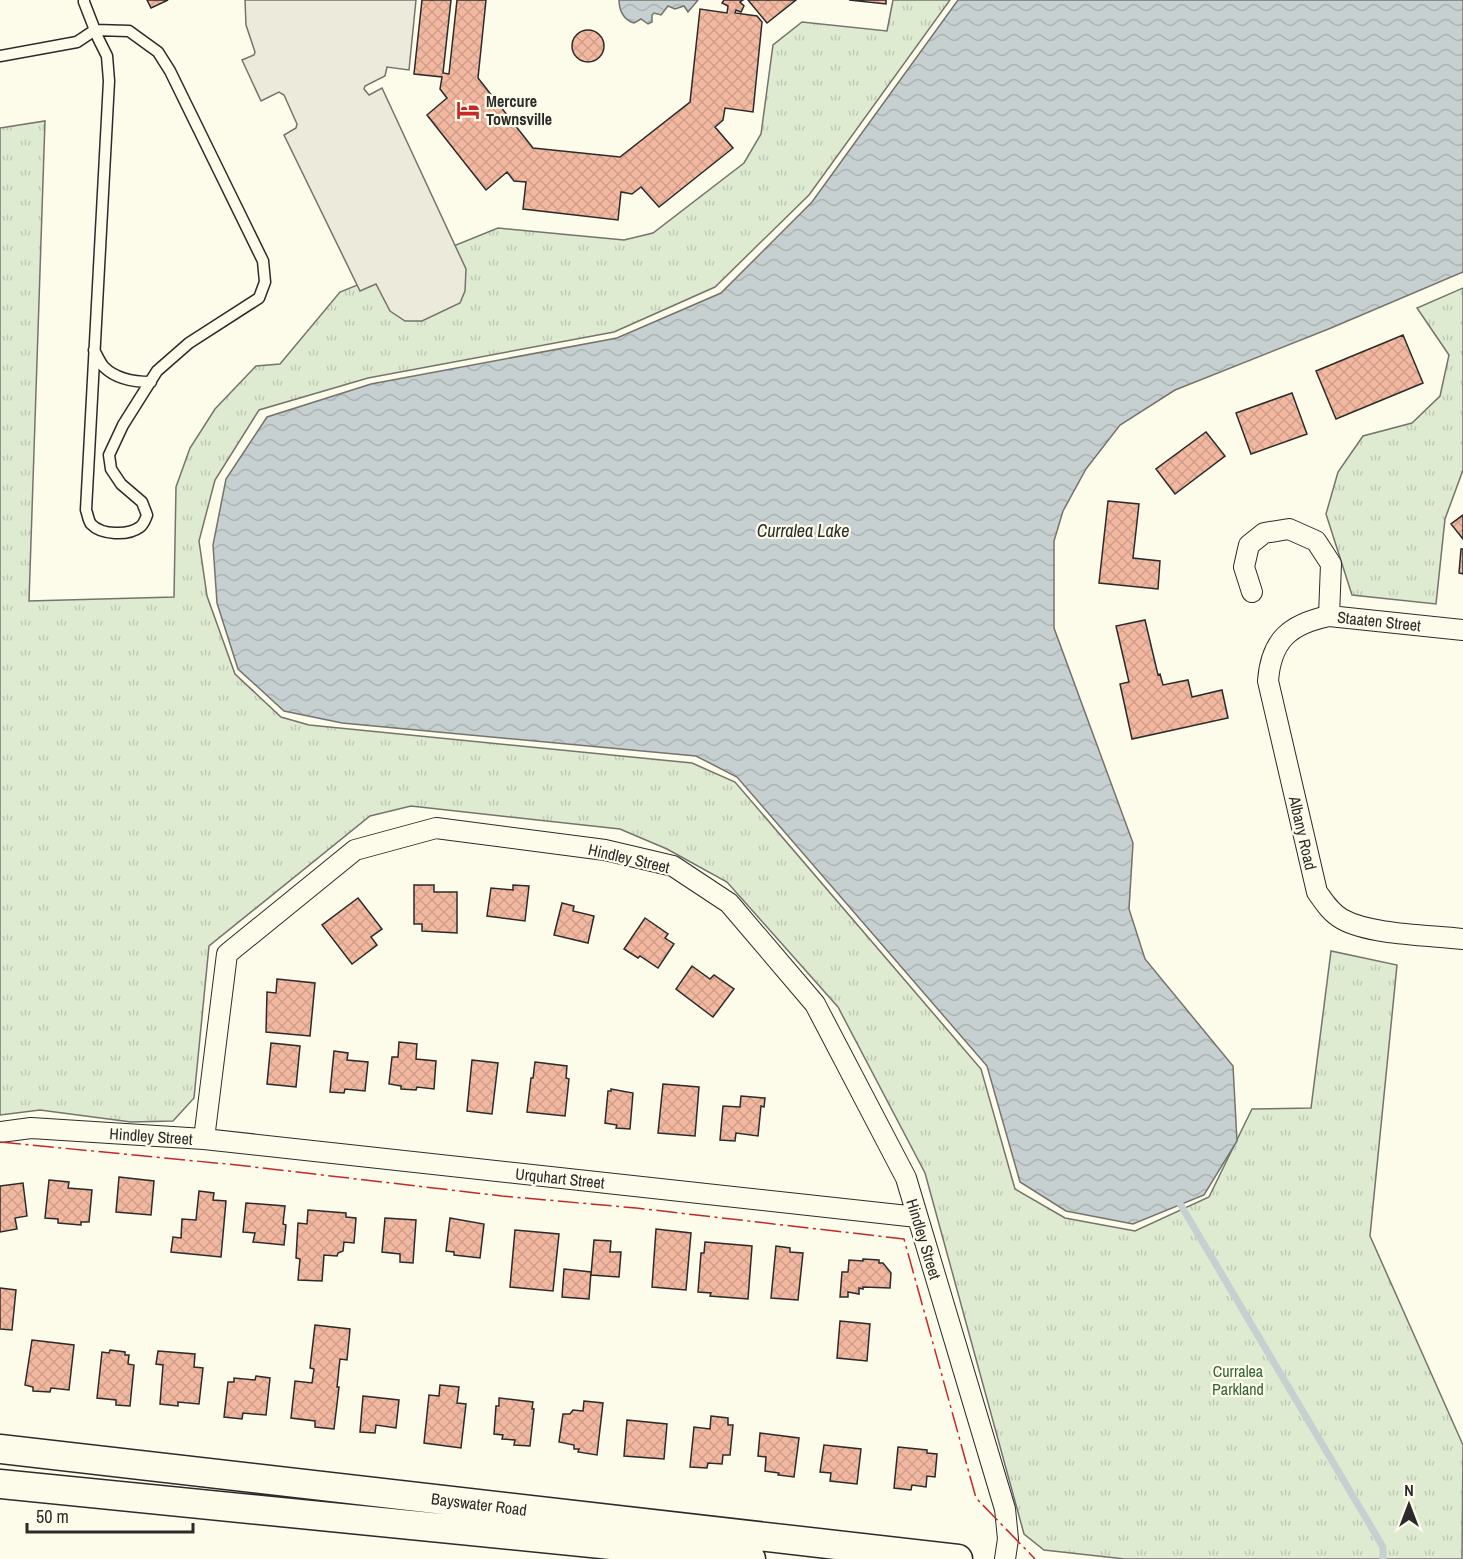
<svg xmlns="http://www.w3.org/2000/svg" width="1463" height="1559" font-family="'Archivo Narrow',sans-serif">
  <defs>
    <pattern id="park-tufts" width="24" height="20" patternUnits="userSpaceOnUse" patternTransform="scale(1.5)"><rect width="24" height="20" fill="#deebd1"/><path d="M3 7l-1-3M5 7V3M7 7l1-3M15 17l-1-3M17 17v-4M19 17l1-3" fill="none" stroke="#bfcab4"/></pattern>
    <pattern id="water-waves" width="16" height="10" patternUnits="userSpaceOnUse" patternTransform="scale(1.5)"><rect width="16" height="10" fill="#c7d0d0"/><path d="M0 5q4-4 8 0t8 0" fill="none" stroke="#abb3b3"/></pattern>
    <pattern id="building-cross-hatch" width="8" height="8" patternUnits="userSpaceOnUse" patternTransform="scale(1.5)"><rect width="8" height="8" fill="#f2b8a0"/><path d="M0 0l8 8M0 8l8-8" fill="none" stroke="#d09e8a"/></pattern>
  </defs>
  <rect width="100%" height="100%" fill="#fdfbea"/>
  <path fill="url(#park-tufts)" stroke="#74746e" stroke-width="1.5" d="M893,0H950L809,195L715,287L614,332L368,378L259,410L215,480L199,541L207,596L235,674L281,717L309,725L692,763L735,782L981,1069L1015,1189L1065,1218L1135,1231L1209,1197L1252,1109L1311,1108L1331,951L1397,965L1370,1236L1463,1445L1462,1559H1125L1044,1550L1024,1534L925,1173L838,1007L727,882L667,849L620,829L411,806L370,816L209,946L194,1098L173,1121L131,1122L40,1110L0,1115V128L45,121L29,601L174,597L176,487L190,448L215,409L256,366L280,364L340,292L498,228L624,240L653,233L744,163L761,134L773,45L802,22L887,31Z
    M1463,288V470L1445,519L1436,604L1352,595L1326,514L1338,472L1363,436L1412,423L1440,396L1449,355L1417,308Z"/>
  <path fill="#eceadb" stroke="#74746e" stroke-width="1.5" d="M245,0H416L409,70L387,67L385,76L365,86L364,89L369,95L382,88L466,269L465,291L460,303L422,321H405L390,311L376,284L360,291L284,135L296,128L297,124L284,95L279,92L261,101L242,60L254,55L255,52L246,25Z"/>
  <path fill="url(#water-waves)" stroke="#74746e" stroke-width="1.5" d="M619,0H698L688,12L684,6L675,9L668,6L661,15L654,13L652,15V22L648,24L641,19L634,23C624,20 619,11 619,0Z
    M958,0H1463V272L1331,328L1175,390L1120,425L1086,469L1063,511L1054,541V628L1133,843L1129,909L1145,959L1233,1066L1237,1141L1204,1195L1133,1224L1066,1211L1020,1182L987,1066L737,777L696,756L342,723L284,711L238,669L217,603L213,545L226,479L267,417L371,384L617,338L721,293L812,202Z"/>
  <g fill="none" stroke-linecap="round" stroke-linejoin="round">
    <path stroke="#c7d0d0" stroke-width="7" d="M1179,1202L1383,1547V1559"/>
  </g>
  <path fill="url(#building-cross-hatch)" stroke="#2b2b2b" stroke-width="1.5" d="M147,0H168L151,8Z
    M422,0H451L443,73L449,74L457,0H486L478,78L533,148L620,157L690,102L700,9L727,13L728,6L722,3L724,0H743L740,2L744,6L741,12L736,10L735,13L757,16L762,22L753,112L725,108L723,120L715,127L733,148L659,207L641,187L632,194L621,192L618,220L523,209L526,182L514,181L507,172L486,190L427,115L447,98L440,89L442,77L414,74Z
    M748,0H796L767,23Z
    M849,0H886V4Z
    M572 46a16 16 0 1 1 32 0a16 16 0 1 1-32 0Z
    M1403,335L1423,383L1336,419L1316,371Z
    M1292,393L1307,434L1251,454L1236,413Z
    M1206,432L1225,456L1175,494L1156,469Z
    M1108,501L1139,504L1133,558L1160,561L1158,589L1099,583Z
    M1463,515V539L1451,524Z
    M1461,549H1463V574L1459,573Z
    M1145,620L1158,675L1160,674L1163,685L1188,680L1192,697L1222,690L1228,718L1132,739L1120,684L1129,682L1116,626Z
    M414,885H434V892H457V933L422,931V924H414Z
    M513,885L529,886L525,921L487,916L491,888L513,890Z
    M358,898L382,929L371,937L377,945L352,964L322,925Z
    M562,903L574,906L573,911L594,916L588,943L554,935Z
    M645,918L668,934L665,938L674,944L658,968L640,956L638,958L624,949Z
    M692,966L710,979L714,975L734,989L713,1017L676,989Z
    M277,979L315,983L310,1036L266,1032L267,992L276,993Z
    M399,1042L417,1044L416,1059L436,1061L434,1089L417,1087L416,1090L401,1089V1086L389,1084L392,1057H398Z
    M271,1043L300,1046L296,1087L267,1084Z
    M334,1051L348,1053L347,1060L368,1062L365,1091L345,1089L344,1093L330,1092Z
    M472,1060L498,1063L492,1114L467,1111Z
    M535,1062L567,1066L566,1078L569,1079L565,1116L527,1112L531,1078H533Z
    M663,1084L699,1087L695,1136L658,1133Z
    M611,1089L633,1093L630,1129L616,1128L617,1125L605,1123L608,1091H611Z
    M741,1096L765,1098L764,1107L761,1106L758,1136L736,1133L735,1141L720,1140L723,1106L740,1107Z
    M119,1177L154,1181L151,1215L116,1212Z
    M49,1180L69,1182L68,1188L92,1190L89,1222H81V1225L58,1223V1219L45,1218Z
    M23,1183L27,1216L15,1218L17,1229L0,1232V1186Z
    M199,1191L214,1193L213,1200L226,1201L221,1257L171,1252L173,1237L181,1238L182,1219L196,1220Z
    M246,1203L285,1206L283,1224L286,1225L284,1245L253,1242L255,1233L243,1232Z
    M308,1210L346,1213V1217L356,1218L354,1243L344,1242L343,1251L338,1253L337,1256L324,1255L322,1281L298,1280L300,1259L296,1258L298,1223L307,1224Z
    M385,1218L416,1220L413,1263L400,1262V1254L382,1252Z
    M450,1218L484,1224L480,1258L454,1255V1252L446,1251Z
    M656,1229L691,1233L686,1290L652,1287Z
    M515,1230L559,1234L553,1291L510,1287Z
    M594,1240L611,1241L610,1252H621L619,1277L591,1275Z
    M705,1242L752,1246L748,1299L710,1296L711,1293L698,1292L701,1253H704Z
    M776,1246L790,1248V1252L803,1253L798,1300L771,1298Z
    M863,1259L879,1260V1263H883L891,1273L890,1288L863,1287V1289L859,1288V1294L848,1292V1297H840L842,1272H848L849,1260L863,1261Z
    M564,1269L591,1272L589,1299L562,1297Z
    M0,1288L16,1290L12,1330L0,1329Z
    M840,1321L870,1324L867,1361L837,1358Z
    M315,1325L350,1329L347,1360L340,1359L337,1387H339L334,1429L315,1427V1421L291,1418L295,1381L312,1383L314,1369L310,1368Z
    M32,1340L74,1345L69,1390L51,1388L50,1392L33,1391V1387L25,1385Z
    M110,1350L125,1352V1355H129L128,1364L134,1365L130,1406L116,1405V1400L97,1398L102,1352L109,1353Z
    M158,1351L195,1354L194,1367L203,1368L199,1404L178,1402V1406L160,1404L163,1365L156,1364Z
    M256,1376L270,1378L266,1415L243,1413L242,1419L224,1417L228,1382H234V1378L255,1380Z
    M440,1385L459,1387L457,1403L466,1404L461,1448L424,1443L429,1395L439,1396Z
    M363,1396L399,1400L396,1428L376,1425L375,1433L360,1432Z
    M499,1398L533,1402L532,1409H534L530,1446L514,1445L515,1440L502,1439L503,1435L494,1434L496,1406H499Z
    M584,1401L603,1403L597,1455L578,1452L579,1449H574V1445L559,1442L563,1414H570L573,1410L583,1411Z
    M711,1416L728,1418V1425H733L730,1455H723L722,1464L708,1463L707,1468L690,1467L694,1427L710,1429Z
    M627,1420L667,1424L664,1459L624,1456Z
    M760,1433L799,1438L794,1477L778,1475L779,1473L765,1471L766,1457L758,1456Z
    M824,1445L861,1449L857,1484L830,1481L831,1473L820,1472Z
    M898,1447L927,1450V1453L937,1454L935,1477L927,1476L926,1487L912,1485L911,1490L894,1488Z"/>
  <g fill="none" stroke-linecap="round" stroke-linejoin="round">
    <g stroke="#2b2b2b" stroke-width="13">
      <path id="service" d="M0,56L77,42L95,30L129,31L158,52L170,71L263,261L265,282L259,298L189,343L157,371L123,425L109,455L111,469L121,484L142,502L147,515C145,520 144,524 140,527C128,536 101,535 91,524C88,520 88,515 86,510L109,81L107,56L98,38L84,2V0
        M94,350C97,355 100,363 104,367C116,379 135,382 151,382"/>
    </g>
    <g stroke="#2b2b2b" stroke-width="22">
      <path id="minor" d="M1252,592L1244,567L1249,545L1264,533L1289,529L1316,541L1331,564L1329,616
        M1463,630L1329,616C1290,624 1271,640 1268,681L1317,892C1324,902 1331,913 1342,919C1370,935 1430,935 1463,939
        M0,1132L31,1128L204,1139L917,1217
        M204,1139L227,954L355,850L436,828L605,850L673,866L729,903L815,1004L906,1178L1005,1509L1008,1539L1005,1559"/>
    </g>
    <g stroke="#2b2b2b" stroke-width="31">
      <path id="secondary" d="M0,1449L958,1559
        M0,1484L751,1559"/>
    </g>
    <use href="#service" stroke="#fdfbea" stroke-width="10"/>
    <use href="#minor" stroke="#fdfbea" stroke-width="20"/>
    <use href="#secondary" stroke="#fdfbea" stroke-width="28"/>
    <path stroke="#c62828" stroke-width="1.5" stroke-dasharray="21 4.5 3 4.5" stroke-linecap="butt" d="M0,1142L237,1165L502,1196L636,1208L904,1239L976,1498L1035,1559"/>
  </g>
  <defs>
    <g id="hotel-bare" transform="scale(1.8)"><path d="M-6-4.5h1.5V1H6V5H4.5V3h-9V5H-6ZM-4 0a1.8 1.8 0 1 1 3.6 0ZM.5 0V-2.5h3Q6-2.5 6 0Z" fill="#c62828" stroke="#fdfbea" stroke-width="2.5" paint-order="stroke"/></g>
  </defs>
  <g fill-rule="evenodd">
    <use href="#hotel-bare" x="468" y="110"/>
  </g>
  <g text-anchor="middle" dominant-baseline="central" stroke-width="4.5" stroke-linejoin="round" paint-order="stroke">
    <g font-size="16" font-weight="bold" fill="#2b2b2b" stroke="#fdfbea" text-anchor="start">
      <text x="486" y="101">Mercure<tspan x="486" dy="18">Townsville</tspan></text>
    </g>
    <g font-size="16" fill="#2b2b2b" stroke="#fdfbea">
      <text transform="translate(1379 621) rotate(6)">Staaten Street</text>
      <text transform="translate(1303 833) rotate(77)">Albany Road</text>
      <text transform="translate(629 858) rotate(13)">Hindley Street</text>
      <text transform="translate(151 1136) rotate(4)">Hindley Street</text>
      <text transform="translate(560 1178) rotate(6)">Urquhart Street</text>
      <text transform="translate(924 1239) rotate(73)">Hindley Street</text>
      <text transform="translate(479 1504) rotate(7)">Bayswater Road</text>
    </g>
    <g font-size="16" fill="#34623c" stroke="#fdfbea">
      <text x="1238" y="1371">Curralea<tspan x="1238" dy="18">Parkland</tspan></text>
    </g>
    <g font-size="18" font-style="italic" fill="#2b2b2b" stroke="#fdfbea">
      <text x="803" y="530">Curralea Lake</text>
    </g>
  </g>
  <g transform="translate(1409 1505)" stroke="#fdfbea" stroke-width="4.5" paint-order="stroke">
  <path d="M0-4.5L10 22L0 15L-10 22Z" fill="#2b2b2b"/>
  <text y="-9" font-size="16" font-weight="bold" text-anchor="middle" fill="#2b2b2b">N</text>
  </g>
  <path d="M27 1523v9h166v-9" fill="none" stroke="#2b2b2b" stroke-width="3"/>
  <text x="36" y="1523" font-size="18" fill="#2b2b2b" stroke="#fdfbea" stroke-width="4.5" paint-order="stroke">50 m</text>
</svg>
